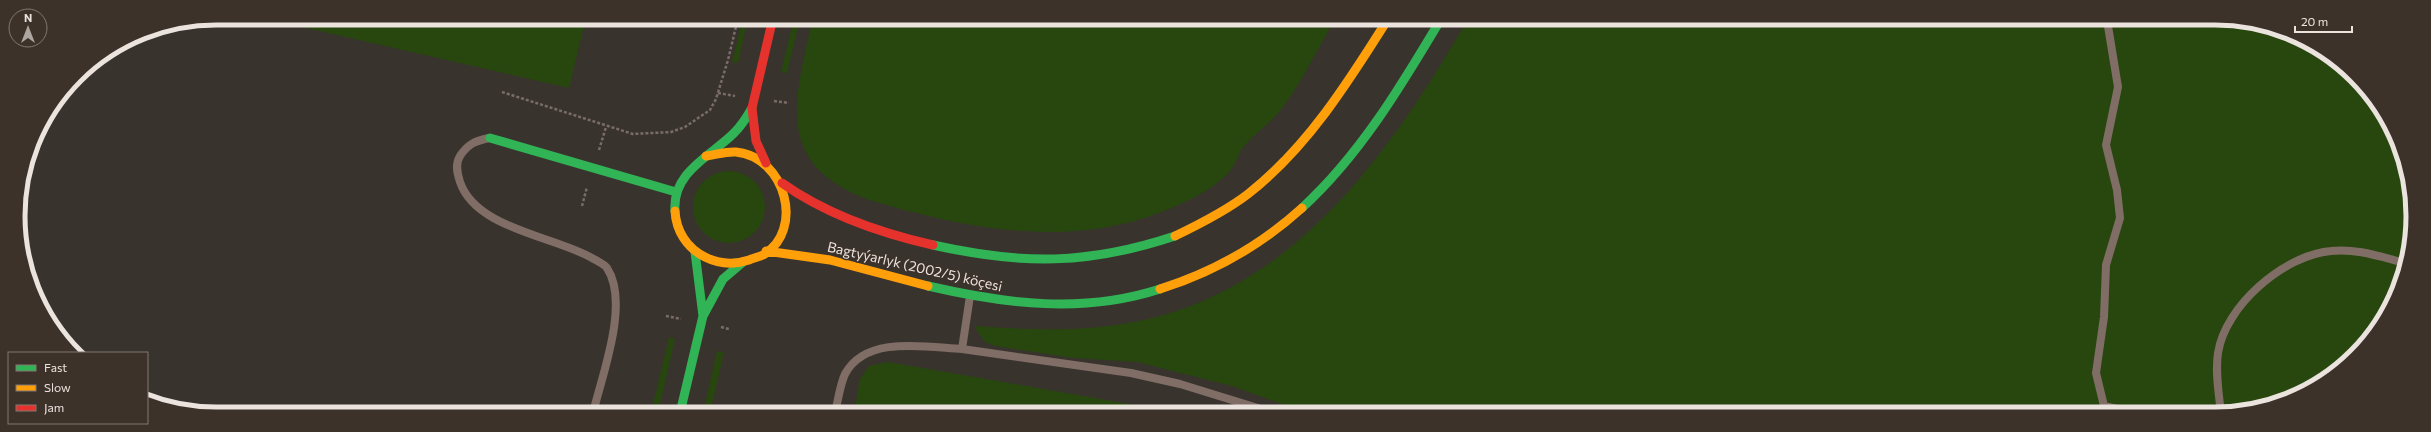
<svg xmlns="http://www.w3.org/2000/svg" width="2431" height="432" font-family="Commissioner,sans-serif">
  <rect width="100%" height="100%" fill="#39332e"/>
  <path fill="#27470e" d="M263,18H586L569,88Z
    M743,18H748L738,63L732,62Z
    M794,18H800L787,73L781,72Z
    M813,18L1335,19C1318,48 1303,80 1283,107C1272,122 1256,132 1244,146C1238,153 1236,165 1229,172C1216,187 1194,198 1176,206C1076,251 970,230 869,200C772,164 795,98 813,18Z
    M1468,19L2241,20L2314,44L2372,95L2406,165L2411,242L2393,303L2355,356L2302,394L2228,414L1307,413L1232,386L1137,362L1074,358L995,346L985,342L974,326C1028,330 1081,332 1134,322C1294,292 1392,150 1468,19Z
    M693 207a36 36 0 1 1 72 0a36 36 0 1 1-72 0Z
    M669,337L675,339L658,413H651Z
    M717,351L724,352L710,413H703Z
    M888,362L1164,410L1172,413H854L860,379L869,366Z"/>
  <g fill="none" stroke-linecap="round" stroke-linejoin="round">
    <path stroke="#796c67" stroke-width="2.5" stroke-dasharray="3 2" stroke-linecap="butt" d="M502,92L633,134L671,132L685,127L710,110L716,99L728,60L738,18
      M718,93L735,96
      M774,101L789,103
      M599,150L606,127
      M582,206L587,187
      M666,316L681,319
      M721,327L729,329"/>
    <path stroke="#806d66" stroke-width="8" d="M2107,20L2118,87L2106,145L2117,190L2120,218L2106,265L2104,317L2096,373L2104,406L2140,414
      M489,138C475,141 468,144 460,156C455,164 457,173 460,182C476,229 554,236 592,258C597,261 604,264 607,268C630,303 602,375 593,413
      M962,349L1131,373L1180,384L1274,413
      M835,413C838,400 840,385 845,374C866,335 926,347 962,349L970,296
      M2100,413L2104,406
      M2221,414C2219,394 2215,373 2218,353C2225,306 2284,255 2331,251C2356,248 2381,257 2405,263"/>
    <path stroke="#30b455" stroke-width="9" d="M490,138L676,192
      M1302,208C1360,155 1401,86 1441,19
      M675,211C672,172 711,156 734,133C741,126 747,117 752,108
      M933,245C1022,265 1088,265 1175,236
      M695,252L703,316L723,279L743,262
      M928,286C1006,304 1083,314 1160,289
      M680,413L703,316"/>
    <path stroke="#ff9f0a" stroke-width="9" d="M675,211C676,231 687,248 705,257C719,264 734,265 749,260C753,258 759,257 763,255C805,231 786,157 736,152C727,151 715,155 706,156
      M1175,236C1200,224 1226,211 1248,194C1307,148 1349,81 1388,19
      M766,251L830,260L928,286
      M1160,289C1214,272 1260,246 1302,208"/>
    <path stroke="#e5322d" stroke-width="9" d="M766,163L756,141L752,108L773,18
      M782,183C827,215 880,233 933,245"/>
  </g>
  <g text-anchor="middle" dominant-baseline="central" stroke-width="3" stroke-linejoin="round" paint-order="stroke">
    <g font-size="14" fill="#ebe3de" stroke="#3d322a">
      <text transform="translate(915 266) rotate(13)">Bagtyýarlyk (2002/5) köçesi</text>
    </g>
  </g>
  <path d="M0 0H2431V432H0ZM216 25H2215A191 191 0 0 1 2406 216V216A191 191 0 0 1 2215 407H216A191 191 0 0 1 25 216V216A191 191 0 0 1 216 25Z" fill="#3d322a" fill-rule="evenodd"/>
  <path fill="none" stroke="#ebe3de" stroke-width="5" d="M216 25H2215A191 191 0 0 1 2406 216V216A191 191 0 0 1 2215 407H216A191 191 0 0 1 25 216V216A191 191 0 0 1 216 25Z"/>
  <rect x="8" y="352" width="140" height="72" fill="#3d322a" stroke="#837972"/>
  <rect x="16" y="365" width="20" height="6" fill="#30b455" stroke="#837972"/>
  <text x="44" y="372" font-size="12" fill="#ebe3de">Fast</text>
  <rect x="16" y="385" width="20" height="6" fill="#ff9f0a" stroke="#837972"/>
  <text x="44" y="392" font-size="12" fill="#ebe3de">Slow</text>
  <rect x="16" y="405" width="20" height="6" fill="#e5322d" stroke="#837972"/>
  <text x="44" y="412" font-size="12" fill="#ebe3de">Jam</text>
  <g transform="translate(28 28)"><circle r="19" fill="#3d322a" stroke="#837972"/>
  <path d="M0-3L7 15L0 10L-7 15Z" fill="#ada5a0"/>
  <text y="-6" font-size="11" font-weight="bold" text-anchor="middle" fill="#ebe3de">N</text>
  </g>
  <path d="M2295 26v6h57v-6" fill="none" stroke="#ebe3de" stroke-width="2"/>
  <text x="2301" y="26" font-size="12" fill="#ebe3de" stroke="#3d322a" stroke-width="3" paint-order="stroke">20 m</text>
</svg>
